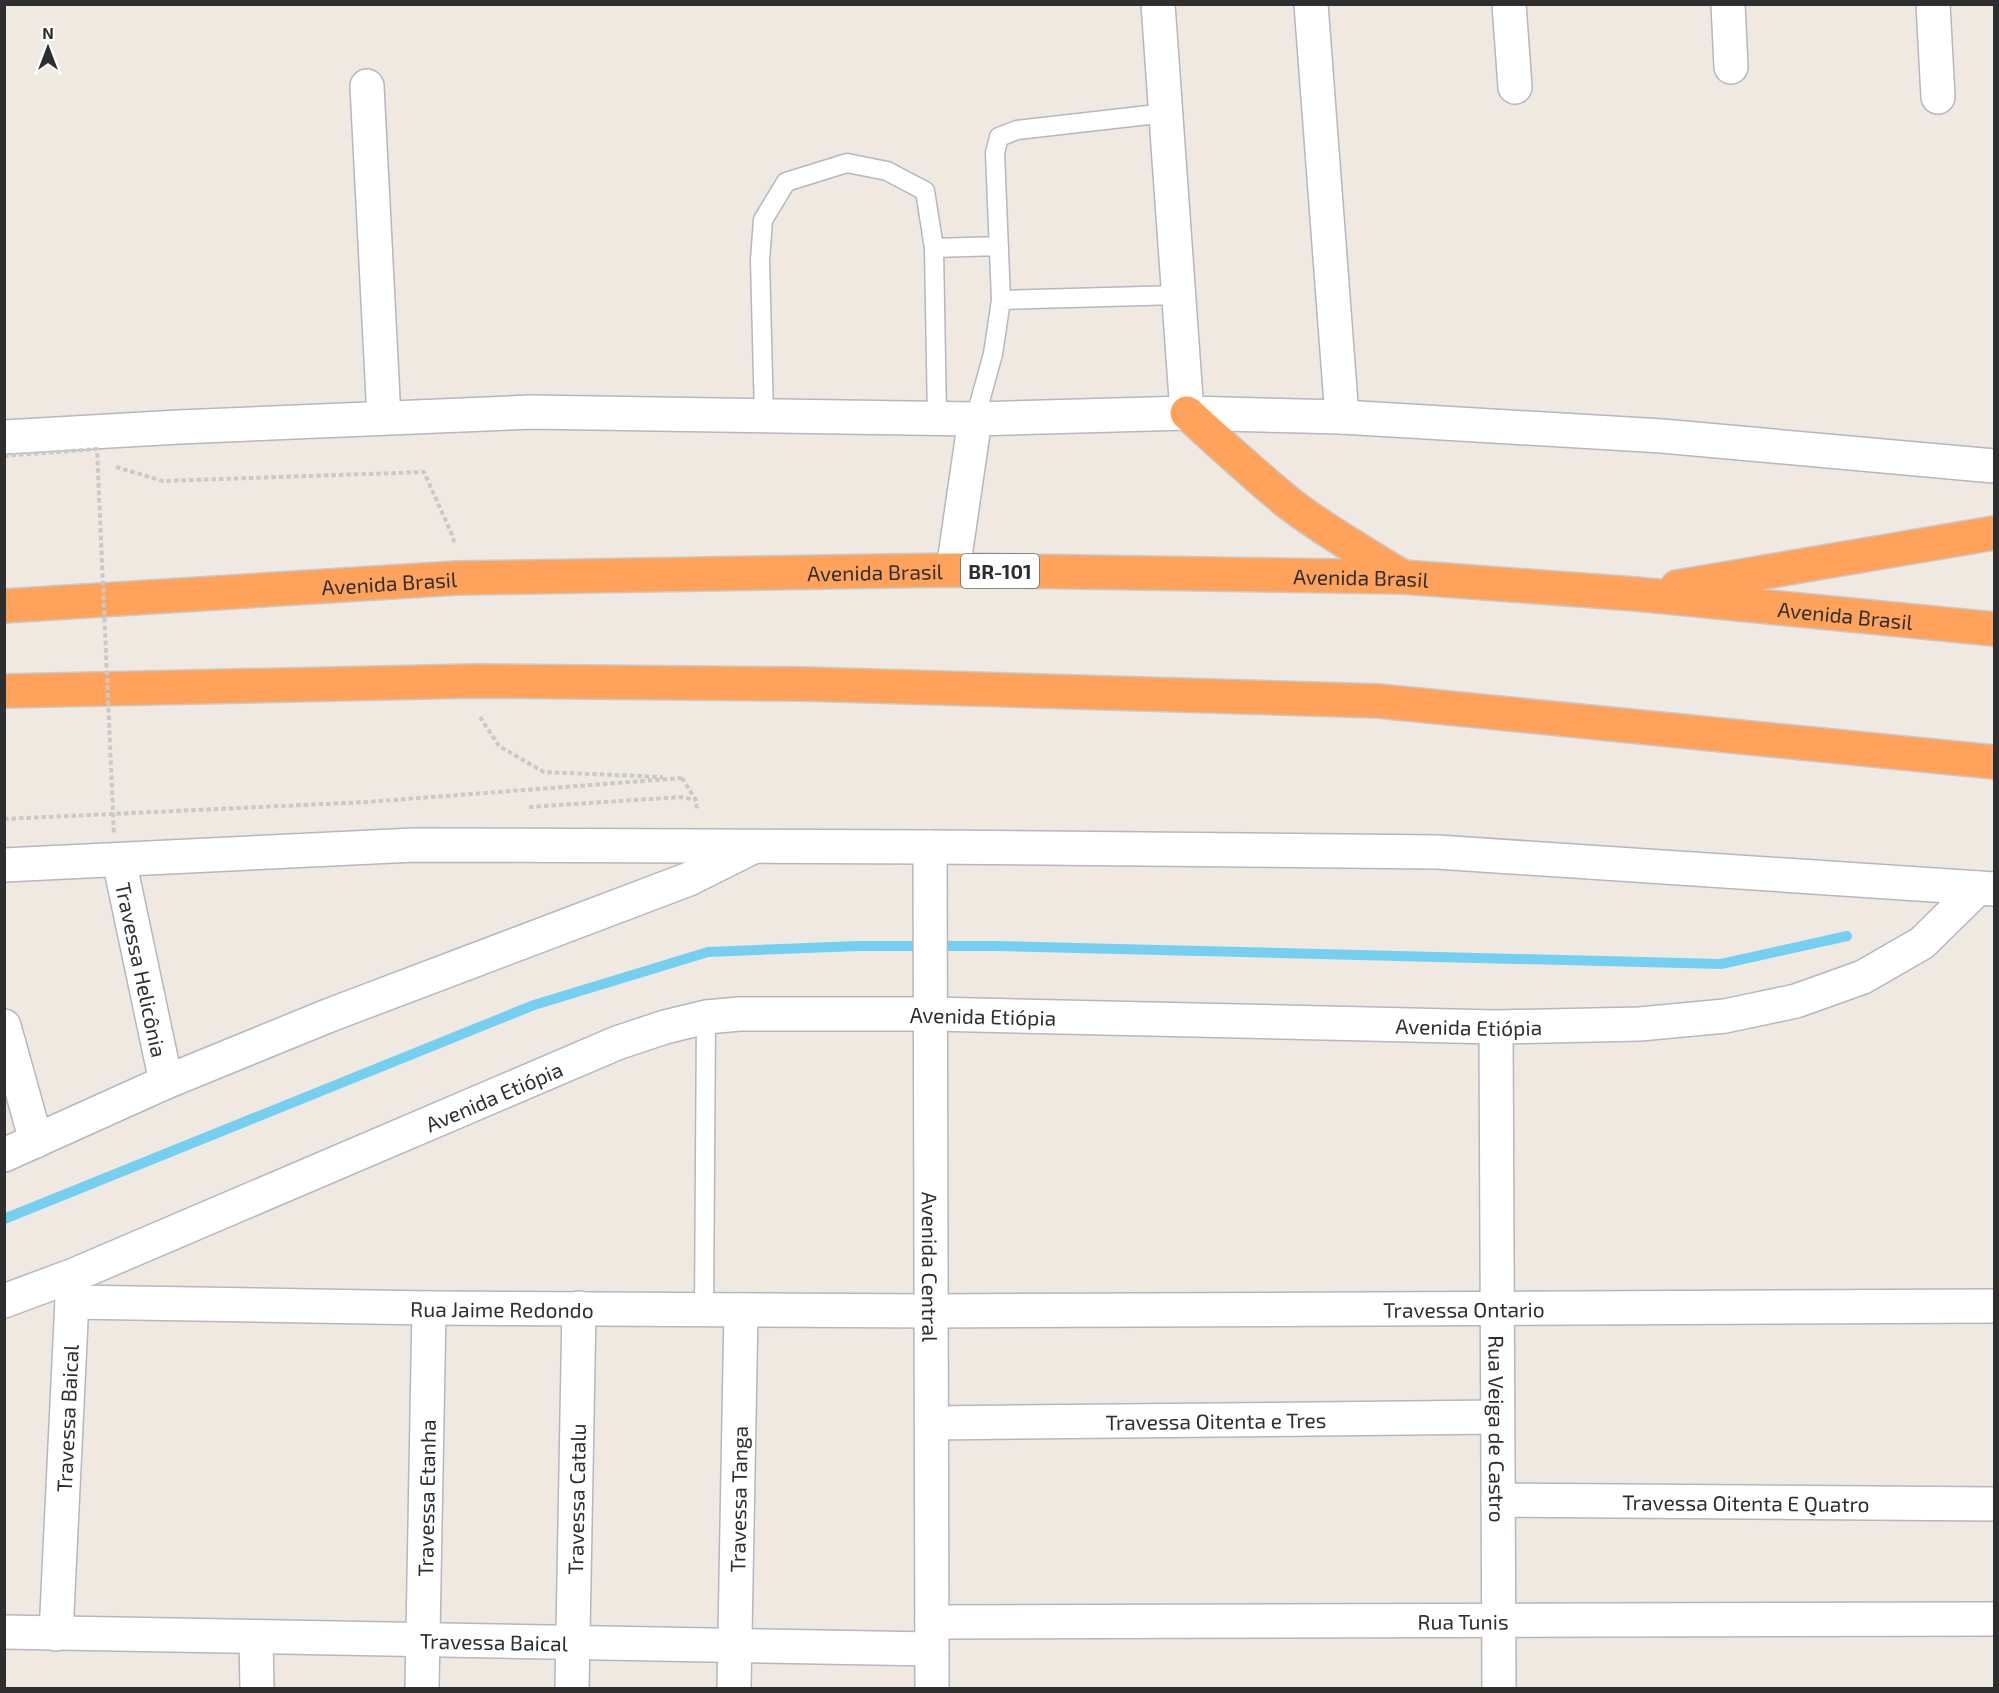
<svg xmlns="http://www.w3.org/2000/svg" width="1999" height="1693" font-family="'Exo 2',sans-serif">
  <rect width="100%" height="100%" fill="#efe9e1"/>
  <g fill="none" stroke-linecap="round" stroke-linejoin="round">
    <path stroke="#75cff0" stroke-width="10" d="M4,1219L534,1005L708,952L858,946H996L1721,964L1847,936"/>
    <g stroke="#b4b7c1" stroke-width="21">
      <path id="service" d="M934,248L999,246
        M1001,300L1178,295
        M764,416L760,260L763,220L786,182L847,163L887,171L925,191L934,248L937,418
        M975,419L993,354L1001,300L995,153L999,137L1017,130L1166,113
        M704,1310L706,1017"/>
    </g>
    <g stroke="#b4b7c1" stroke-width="36">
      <g id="minor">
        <path d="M1158,4L1187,413"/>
        <path d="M1311,4L1342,417"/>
        <path d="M1509,4L1515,87"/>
        <path d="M1728,4L1731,67"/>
        <path d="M1933,4L1938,97"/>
        <path d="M367,86L384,418"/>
        <path id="s1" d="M930,847L932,1688"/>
        <path id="s2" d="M119,860L166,1082"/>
        <path d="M4,1026L36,1141"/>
        <path id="s3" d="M1496,1027L1499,1688"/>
        <path d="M4,1155L166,1082L330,1015L689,879L753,847"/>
        <path id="s4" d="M4,1301L74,1275L617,1043L665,1027L706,1017L740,1014H932L1496,1027L1640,1024L1725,1016L1796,1001L1863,977L1922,943L1978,888"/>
        <path id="s5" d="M72,1302L429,1308L932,1311L1994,1306"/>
        <path id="s6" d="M932,1423L1497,1417"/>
        <path id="s7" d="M1498,1500L1994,1504"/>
        <path id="s8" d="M932,1622L1994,1619"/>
        <path id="s9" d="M4,1632L932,1649"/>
        <path id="s10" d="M56,1634L73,1279"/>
        <path d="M256,1637L257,1688"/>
        <path id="s11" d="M422,1688L429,1308"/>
        <path id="s12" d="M572,1688L579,1308"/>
        <path id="s13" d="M734,1688L741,1310"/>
      </g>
    </g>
    <g stroke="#b4b7c1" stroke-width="36">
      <path id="tertiary" d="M4,437L179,427L531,412L975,419L1187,413L1342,417L1662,436L1994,466
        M953,570L975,419
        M4,865L414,845L930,847L1437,852L1994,889"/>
    </g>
    <g stroke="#c9c9c9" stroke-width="36">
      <g id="motorway">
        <path d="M1187,413C1221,444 1254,475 1290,504C1325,531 1364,553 1401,576"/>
        <path d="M1677,587L1994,533"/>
        <path id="s14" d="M4,606L457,578L953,570L1403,577L1636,594L1994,629"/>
        <path d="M4,691L473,681L803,684L1378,701L1994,762"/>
      </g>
    </g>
    <path stroke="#c9c9c9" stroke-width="4" stroke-dasharray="4.5 3" stroke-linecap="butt" d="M116,467L163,481L424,472L453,537L454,544
      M480,717L499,746L544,772L663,777
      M682,778L696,800L697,811
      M529,807L681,797L696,800
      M4,819L367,802L682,778"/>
    <use href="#service" stroke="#fff" stroke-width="18"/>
    <use href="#minor" stroke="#fff" stroke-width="33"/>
    <use href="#tertiary" stroke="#fff" stroke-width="33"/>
    <use href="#motorway" stroke="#ffa35c" stroke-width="33"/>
    <path stroke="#c9c9c9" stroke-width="4" stroke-dasharray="4.5 3" stroke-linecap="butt" d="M4,456L97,449L114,835"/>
  </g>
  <g text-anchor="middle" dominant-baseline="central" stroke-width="4.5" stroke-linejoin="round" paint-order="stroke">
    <rect fill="#fff" stroke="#6d6d6d" stroke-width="1.5" x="961" y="554" width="78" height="34" rx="4.5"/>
    <g font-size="20" font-weight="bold" fill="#2e2e2e">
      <text x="1000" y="571">BR-101</text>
    </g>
    <g font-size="21" fill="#2e2e2e" stroke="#fff">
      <text stroke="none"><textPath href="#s14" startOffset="872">Avenida Brasil</textPath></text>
      <text stroke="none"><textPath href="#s14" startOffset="1358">Avenida Brasil</textPath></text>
      <text stroke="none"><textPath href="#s14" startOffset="386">Avenida Brasil</textPath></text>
      <text stroke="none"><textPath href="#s14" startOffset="1844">Avenida Brasil</textPath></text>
      <text stroke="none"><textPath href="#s2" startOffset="112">Travessa Helicônia</textPath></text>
      <text stroke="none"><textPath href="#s4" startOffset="1035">Avenida Etiópia</textPath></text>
      <text stroke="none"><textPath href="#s4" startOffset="1521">Avenida Etiópia</textPath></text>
      <text stroke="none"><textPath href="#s4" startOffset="531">Avenida Etiópia</textPath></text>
      <text stroke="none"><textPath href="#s1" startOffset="420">Avenida Central</textPath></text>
      <text stroke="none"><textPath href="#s5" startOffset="430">Rua Jaime Redondo</textPath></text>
      <text stroke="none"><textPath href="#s5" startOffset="1392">Travessa Ontario</textPath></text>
      <text stroke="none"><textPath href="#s10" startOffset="216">Travessa Baical</textPath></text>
      <text stroke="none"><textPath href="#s6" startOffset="284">Travessa Oitenta e Tres</textPath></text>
      <text stroke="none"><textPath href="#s3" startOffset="402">Rua Veiga de Castro</textPath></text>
      <text stroke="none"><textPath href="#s11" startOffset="190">Travessa Etanha</textPath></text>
      <text stroke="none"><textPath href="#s12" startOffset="189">Travessa Catalu</textPath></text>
      <text stroke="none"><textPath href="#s13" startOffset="189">Travessa Tanga</textPath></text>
      <text stroke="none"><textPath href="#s7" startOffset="248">Travessa Oitenta E Quatro</textPath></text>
      <text stroke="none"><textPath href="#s8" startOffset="531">Rua Tunis</textPath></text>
      <text stroke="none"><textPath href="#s9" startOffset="490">Travessa Baical</textPath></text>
    </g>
  </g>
  <rect width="1999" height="1693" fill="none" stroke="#2e2e2e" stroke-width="12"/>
  <g transform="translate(48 48)" stroke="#ffffff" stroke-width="4.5" paint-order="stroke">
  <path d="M0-4.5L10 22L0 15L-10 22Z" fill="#2e2e2e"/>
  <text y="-9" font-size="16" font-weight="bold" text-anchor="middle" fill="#2e2e2e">N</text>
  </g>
</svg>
